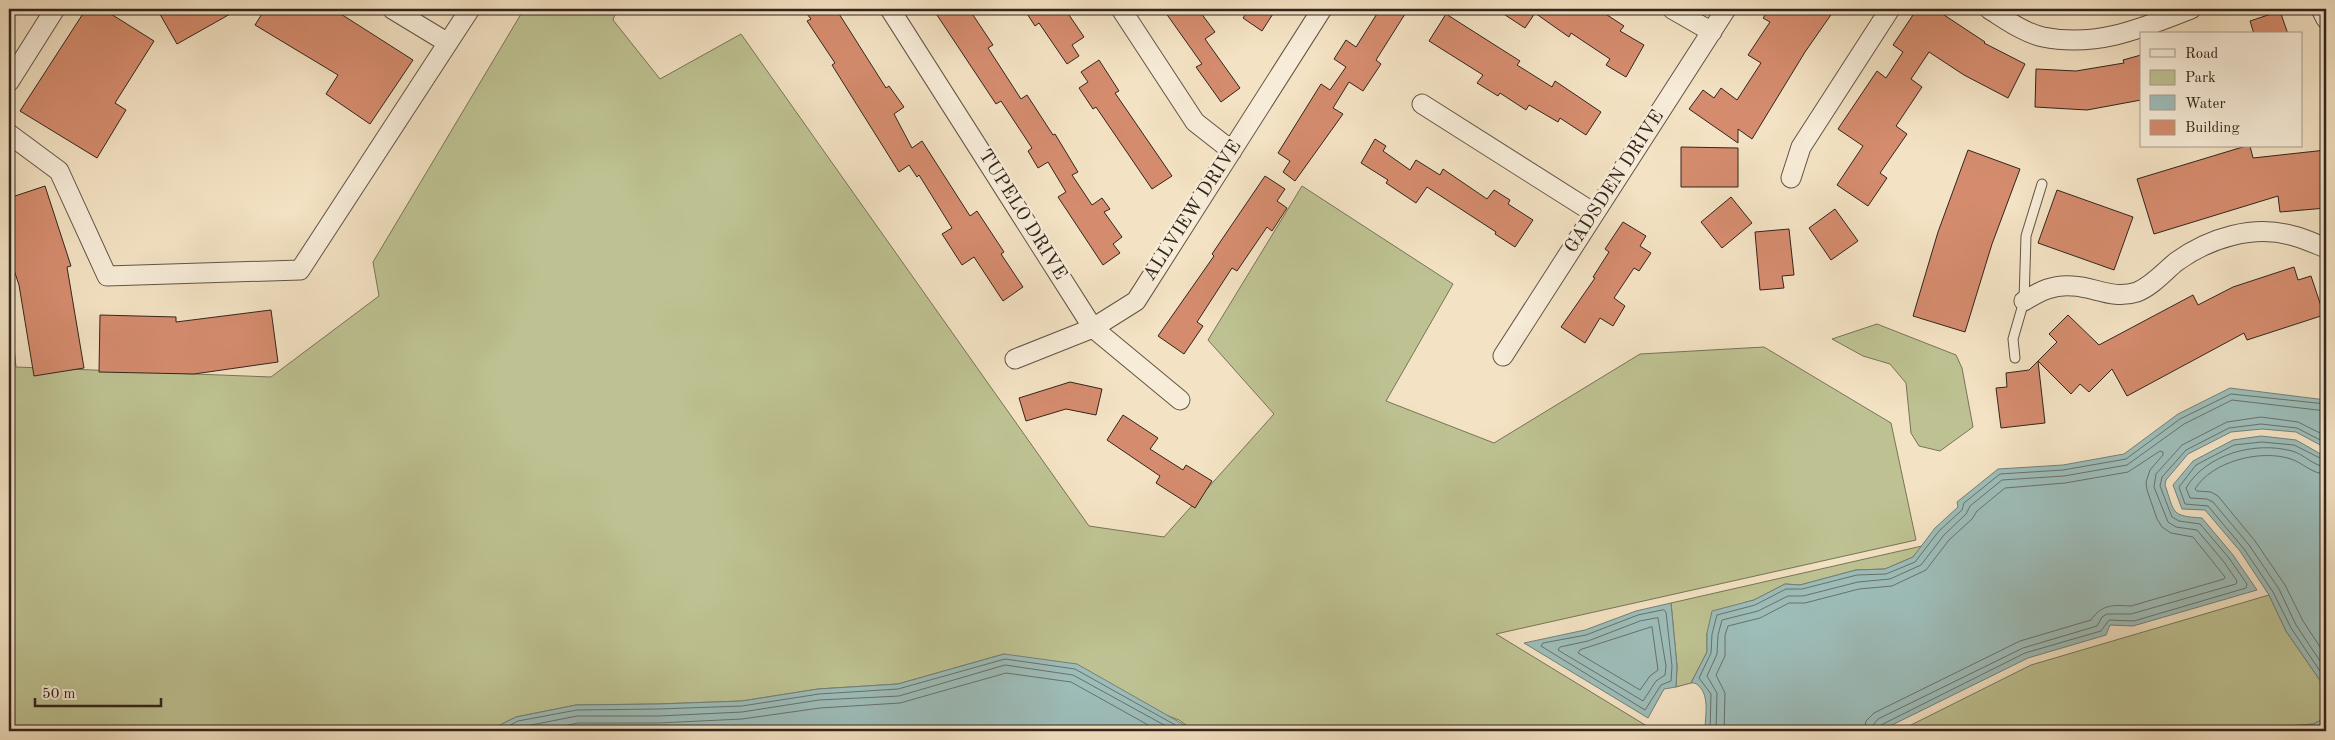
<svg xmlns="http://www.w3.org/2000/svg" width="2335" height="740" font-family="'Old Standard TT',serif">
  <rect width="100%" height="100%" fill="#f3e2c3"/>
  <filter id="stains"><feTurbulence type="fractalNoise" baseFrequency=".004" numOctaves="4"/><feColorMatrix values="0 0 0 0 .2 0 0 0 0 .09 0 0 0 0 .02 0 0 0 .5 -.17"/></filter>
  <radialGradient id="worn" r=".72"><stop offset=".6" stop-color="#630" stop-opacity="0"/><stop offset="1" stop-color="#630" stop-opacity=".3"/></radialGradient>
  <path fill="#bec292" stroke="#787458" d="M524,9H617L613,20L660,79L741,34L1089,526L1164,537L1274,414L1208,340L1302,186L1453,284L1386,401L1494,443L1640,354L1764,347L1891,423L1916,540L1496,634L1655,731H1195L1179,720L1004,654L898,684L818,689L742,701L658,704L576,705L516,717L488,731H9V297L16,367L271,377L379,296L373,262Z
    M1877,324L1956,355L1962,368L1973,427L1940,451L1919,446L1911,433L1906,383L1890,364L1863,356L1832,339Z
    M1922,546L1913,557L1885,569L1856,570L1800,585L1785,584L1754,600L1743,603L1707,633V652L1691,683L1676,687L1677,666L1671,603Z
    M2269,595L2286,631L2326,689V718L2313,724L2230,731H1899L2031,665Z"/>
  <path fill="#9dbdb9" stroke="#72807b" d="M2230,388L2326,400V448L2296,432L2262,429L2231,432L2188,454L2166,480L2165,485C2175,513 2170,516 2202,518L2233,555L2257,590L2133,626L2110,625L2106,635L2028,658L1888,727L1875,731H1705C1705,714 1711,693 1695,683H1691L1707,652V633L1712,611L1754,600L1785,584L1800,585L1856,570L1885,569L1913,557L1935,528L1958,507L1957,502L1998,469L2063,465L2124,454L2178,414Z
    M2261,436L2296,440L2326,457V689L2286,631L2269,595L2240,551L2205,510L2182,509L2173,485L2193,461L2233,440Z
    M1671,603L1677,666L1676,687L1664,689L1648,718L1524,643L1585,630L1636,611Z
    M1004,654L1077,664L1195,731H488L516,717L576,705L658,704L742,701L818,689L898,684Z
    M2326,718V731H2230L2313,724Z"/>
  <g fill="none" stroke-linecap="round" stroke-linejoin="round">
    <path stroke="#68716b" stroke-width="1" d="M2326,461L2294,445L2262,442L2234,445L2196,465L2179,487L2185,504L2208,506L2244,549L2273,592L2291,628L2326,680
      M2326,467C2313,466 2304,454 2292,451C2255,441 2206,454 2186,488L2190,498L2207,499L2213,502L2249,545L2279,589L2296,625L2326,670
      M2326,474C2312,474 2303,463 2291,459C2261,449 2212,461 2195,489L2197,491L2211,492L2218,496L2255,541L2285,585L2303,621L2326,656
      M1664,610L1666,612L1672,666L1671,681L1661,685L1645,710L1541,646L1543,643L1586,635L1638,615Z
      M1658,618L1666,666L1665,675L1656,681L1643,701L1558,650L1560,647L1588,641L1640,621Z
      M1652,627L1658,670L1650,676L1640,690L1578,653L1580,650Z
      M499,731L518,721L577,710L659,709L742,706L819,694L898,689L1005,659L1075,669L1186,731
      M513,731L521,727L577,716H659L742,712L819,700L899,696L1005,665L1073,675L1175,731
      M539,731L578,723H659L742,719L820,708L900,703L1006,673L1071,682L1159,731
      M1710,731L1711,694L1699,678L1711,653L1712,634L1717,615L1755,605L1786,589H1802L1857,575L1886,574L1915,562L1939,531L1962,510L1964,503L2000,474L2063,470L2126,459L2180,419L2231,394L2326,404
      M1716,731L1717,693L1707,676L1717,654L1718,635L1722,620L1758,611L1788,596H1803L1858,582L1890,579L1921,565L1944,535L1966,514L1970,506L2002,480L2064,476L2127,465L2184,424L2232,400L2326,411
      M1724,731L1725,693L1716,675L1725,656V635L1728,626L1760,618L1789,603H1805L1859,589L1892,586L1926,570L1949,540L1972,519L1977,511L2005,488L2065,483L2128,472L2160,451L2163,452V455L2150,470L2146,482L2147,490L2157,519L2162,527L2171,533L2193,537L2225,577L2224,579L2131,606C2113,605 2102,604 2091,620L2020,641L1874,713L1866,721L1864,731
      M1872,731L1873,725L1878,719L2023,648L2097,626L2102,617L2107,614H2131L2236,584L2237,581L2224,562L2197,530L2176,527L2168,522L2154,487L2156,474L2182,445L2227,422L2261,417L2298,422L2326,436
      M1878,731L1881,725L2025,653L2101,631L2109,620L2134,621L2246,588L2247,584L2229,558L2200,524L2179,521L2172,517L2160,486L2162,477L2186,450L2229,428L2261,424L2297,428L2326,443"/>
  </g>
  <path fill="#d58c6e" stroke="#32251d" d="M86,9H103L154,41L115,103L126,110L97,158L20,111Z
    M157,9H239L177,44Z
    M265,9H333L413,60L370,124L326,94L338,75L255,25Z
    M803,9H836L886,88L889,86L904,107L894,114L912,148L922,141L970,216L977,211L1004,252L1001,254L1023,287L1003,301L974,257L962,265L942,234L952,228L919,175L917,177L909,165L899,172L832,65L835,63L807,21L811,19Z
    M933,9H969L993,45L988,48L1021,99L1027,95L1053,135L1055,134L1078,172L1072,175L1092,205L1102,198L1110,209L1104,212L1122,237L1113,244L1120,253L1103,265L1058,197L1066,192L1048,162L1038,168L1028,151L1032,148L1001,101L996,104Z
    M1024,9H1065L1084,37L1072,45L1079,56L1067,64L1039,23L1035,26Z
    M1163,9H1198L1215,32L1205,39L1240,88L1221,102L1196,67L1202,64Z
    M1249,9H1276L1262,31L1243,18Z
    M1380,9H1396L1405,14L1376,60L1381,64L1363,91L1349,82L1333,108L1343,114L1295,181L1283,172L1290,161L1278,153L1321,84L1330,90L1346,67L1334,59L1346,40L1356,47Z
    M1496,9H1598L1624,26L1620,31L1644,45L1626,77L1606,65L1610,59L1571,33L1569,37L1535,13L1525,28Z
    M1770,9H1835L1805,52L1752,139L1738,129V143L1689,109L1703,90L1714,98L1721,88L1737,100L1761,63L1748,55L1770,22L1763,18Z
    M1917,9H1935L1985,42L1984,43L2025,64L2008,98L1964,75L1929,52L1911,79L1922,87L1896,126L1907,134L1880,173L1887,178L1868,206L1837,185L1863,146L1838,129L1877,71L1886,78L1903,52L1893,45Z
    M2280,11L2288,34H2254L2250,21Z
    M1446,14L1520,61L1517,65L1552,87L1555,81L1601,112L1586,135L1560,118L1558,122L1529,105L1526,110L1500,93L1498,96L1477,83L1483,75L1429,41Z
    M2141,55V100L2087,110L2035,107L2036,69L2076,71L2124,63L2123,60Z
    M1099,60L1119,91L1115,93L1172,176L1152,189L1096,107L1093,109L1079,88L1088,82L1081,72Z
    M1375,139L1386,146L1383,151L1410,170L1416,160L1440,175L1443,169L1487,199L1494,190L1510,200L1508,204L1533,220L1515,247L1495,234L1496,232L1427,187L1416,203L1386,183L1388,180L1361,163Z
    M2246,146H2250L2253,158L2326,150V208L2280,212L2278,196L2154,234L2137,179Z
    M1681,147L1738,148V187H1681Z
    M1968,150L2020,169L1992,244L1965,332L1913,316L1938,232Z
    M1265,176L1285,189L1277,201L1287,208L1272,231L1267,227L1237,271L1232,268L1197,322L1203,326L1184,354L1158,336L1214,256L1212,254Z
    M45,186L71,266L67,267L84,368L34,376L19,285L9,255V198Z
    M2057,190L2133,217L2114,270L2038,243Z
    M1731,197L1752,223L1722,248L1701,222Z
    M1835,209L1858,241L1831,260L1809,228Z
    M1623,222L1646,236L1640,246L1651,253L1639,271L1634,268L1614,298L1625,306L1613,326L1600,318L1585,343L1561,327L1595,278L1593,277L1609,252L1605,249Z
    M1789,229L1794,275L1782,276L1784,288L1760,290L1755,232Z
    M2294,267L2298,280L2311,276L2324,315L2247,340L2244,333L2127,396L2112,369L2089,392L2080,384L2071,394L2038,361L2057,342L2049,334L2068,315L2099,345L2193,295L2198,305L2233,287Z
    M271,310L278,362L194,374L99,372L100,315L176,317V322Z
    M2038,361L2045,423L2001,428L1996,388L2007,387L2006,373L2029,370Z
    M1070,382L1102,389L1096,415L1066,409L1026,421L1019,398Z
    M1123,415L1158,438L1150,449L1183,470L1186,465L1212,481L1195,508L1156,483L1160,476L1107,440Z"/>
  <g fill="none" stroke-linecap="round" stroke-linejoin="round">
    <g stroke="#625446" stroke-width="11">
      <path id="lane" d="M2015,358L2013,339L2024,301L2026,236L2042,184"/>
    </g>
    <g stroke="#625446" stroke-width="21">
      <path id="street" d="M392,9L448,43
        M890,9L1093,328L1180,400
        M1121,9L1195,122L1232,151
        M1672,9L1712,32
        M1989,9C2005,19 2024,33 2043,37C2096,48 2143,28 2191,9
        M2321,9L2326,19
        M9,82L55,9
        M1422,104L1594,213
        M9,134L59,171L107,276L300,270L470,9
        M1791,178L1801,147L1890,9
        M2024,301C2040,291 2054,284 2073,286C2095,287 2113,300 2137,292C2152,286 2164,272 2176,262C2209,238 2254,224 2294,236C2305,239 2316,244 2326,248
        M1503,356L1726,9
        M1015,359L1093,328L1136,301L1322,9"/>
    </g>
    <use href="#lane" stroke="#f7ecd8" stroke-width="9"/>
    <use href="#street" stroke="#f7ecd8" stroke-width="19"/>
  </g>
  <g text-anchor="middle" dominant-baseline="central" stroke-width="5" stroke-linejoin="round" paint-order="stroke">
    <g font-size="19" fill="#32251d" stroke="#f7ecd8">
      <text transform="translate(1615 182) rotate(-57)">GADSDEN DRIVE</text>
      <text transform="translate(1193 211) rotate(-57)">ALLVIEW DRIVE</text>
      <text transform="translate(1022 215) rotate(58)">TUPELO DRIVE</text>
    </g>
  </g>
  <rect width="2335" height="740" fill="none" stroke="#f3e2c3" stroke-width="30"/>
  <rect x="10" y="10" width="2315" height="720" fill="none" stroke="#32251d" stroke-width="2.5"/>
  <rect x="15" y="15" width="2305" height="710" fill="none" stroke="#32251d"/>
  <rect x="2140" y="32" width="162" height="115" fill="#f7ecd8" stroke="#a89c8d"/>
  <rect x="2150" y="49" width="25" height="8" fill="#f7ecd8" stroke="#a89c8d"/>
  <text x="2185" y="58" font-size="15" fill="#32251d">Road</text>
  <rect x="2150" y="70" width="25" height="15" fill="#bec292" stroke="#a89c8d"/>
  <text x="2185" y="82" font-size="15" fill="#32251d">Park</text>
  <rect x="2150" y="95" width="25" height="15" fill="#9dbdb9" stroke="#a89c8d"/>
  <text x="2185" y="108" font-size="15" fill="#32251d">Water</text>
  <rect x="2150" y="120" width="25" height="15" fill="#d58c6e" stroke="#a89c8d"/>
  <text x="2185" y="132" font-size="15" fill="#32251d">Building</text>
  <path d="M35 698v8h126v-8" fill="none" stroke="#32251d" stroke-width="2.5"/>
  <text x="42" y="698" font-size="15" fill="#32251d" stroke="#f7ecd8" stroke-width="4" paint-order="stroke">50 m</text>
  <rect width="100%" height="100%" filter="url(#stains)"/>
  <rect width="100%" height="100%" fill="url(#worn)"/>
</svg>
